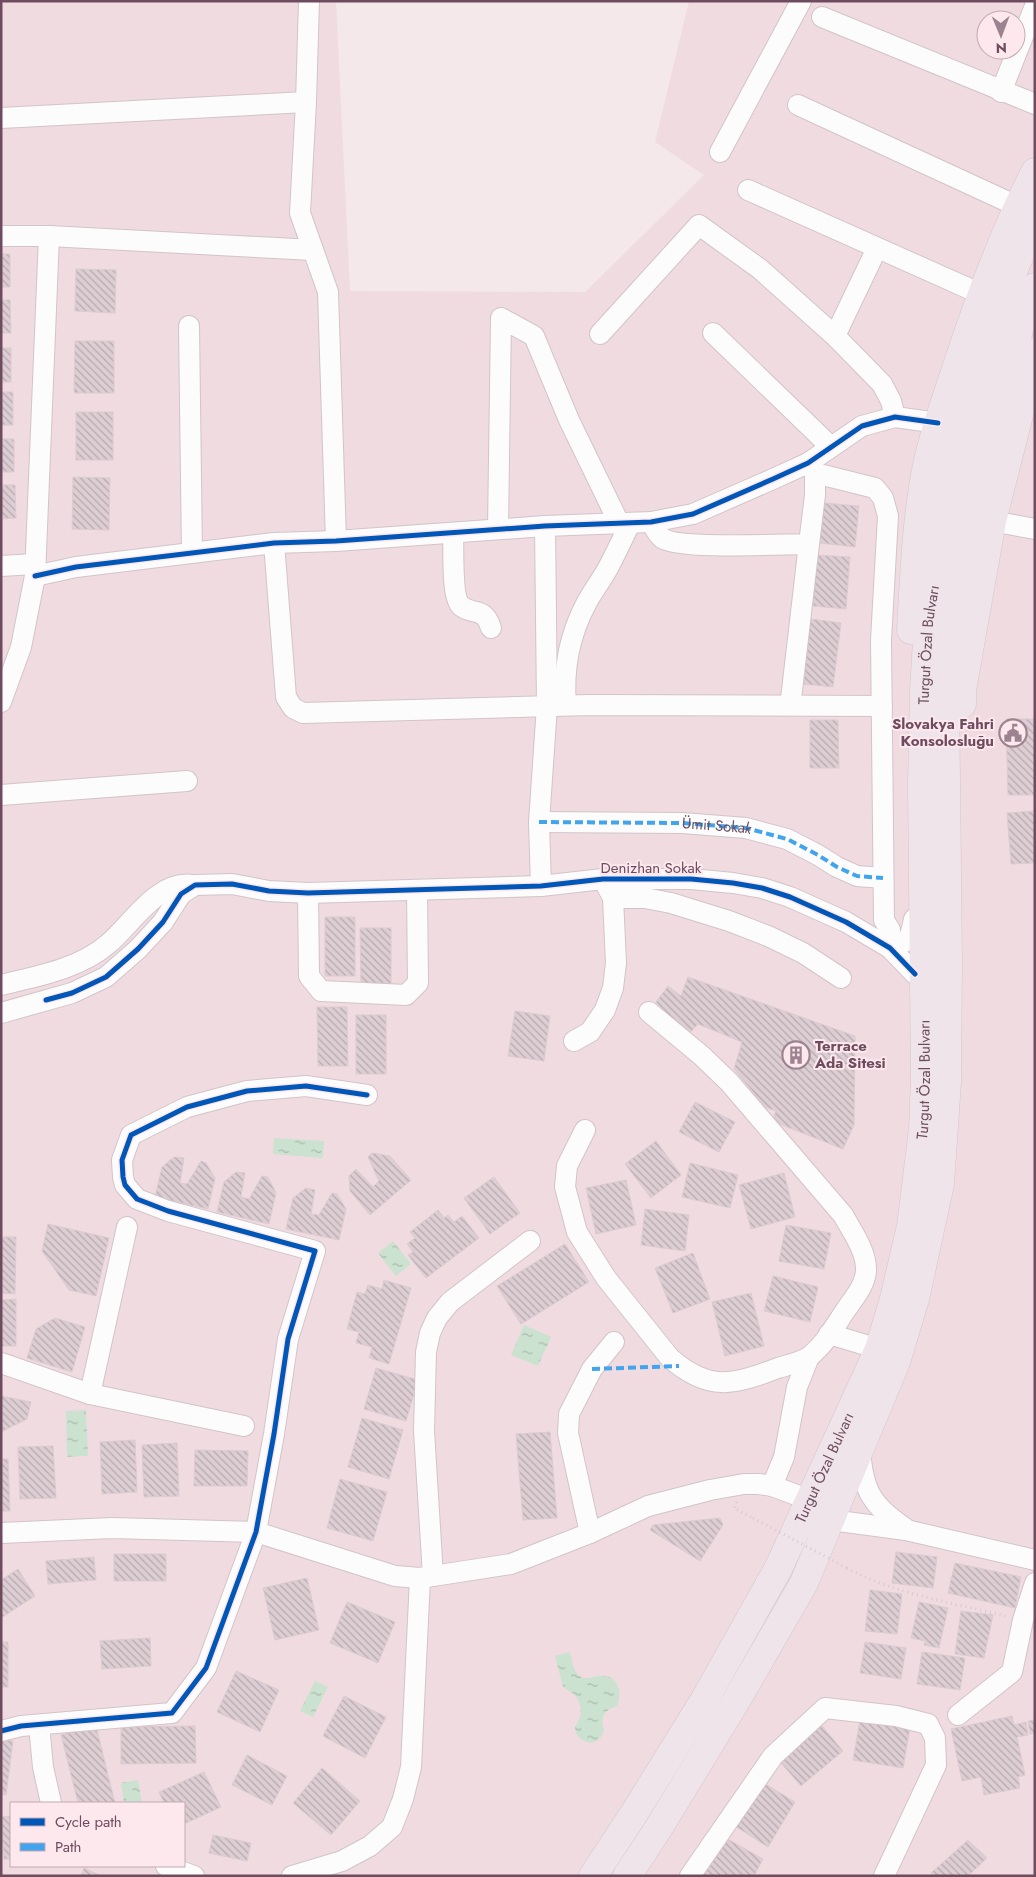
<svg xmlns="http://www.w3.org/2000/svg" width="1036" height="1877" font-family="Jost,sans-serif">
  <defs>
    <pattern id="water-ripples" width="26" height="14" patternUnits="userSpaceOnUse" patternTransform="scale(1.25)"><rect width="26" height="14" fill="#cbe2d0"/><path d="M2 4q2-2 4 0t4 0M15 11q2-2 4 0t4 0" fill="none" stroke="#a9b9ac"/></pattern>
    <pattern id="building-back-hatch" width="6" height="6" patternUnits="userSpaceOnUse" patternTransform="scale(1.25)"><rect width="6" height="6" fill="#ddced4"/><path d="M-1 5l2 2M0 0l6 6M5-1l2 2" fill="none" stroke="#b7a9af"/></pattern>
  </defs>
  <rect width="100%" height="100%" fill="#f4e8eb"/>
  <path fill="#f0dbe1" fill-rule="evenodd" d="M1,1H336L350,291L585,292L704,175L655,142L689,1H1035V1876H1ZM986,20H1016V50H986ZM11,1803H184V1866H11Z"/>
  <path fill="url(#water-ripples)" d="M274,1138L324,1141L323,1158L273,1154Z
    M393,1241L411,1264L396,1276L378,1253Z
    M524,1325L551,1337L538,1366L511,1355Z
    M86,1410L88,1456L67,1457L66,1411Z
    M570,1652C572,1660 573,1673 581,1677C587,1680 594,1676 600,1676C618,1674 623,1693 617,1706C603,1711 600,1717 604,1730C602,1736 600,1740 594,1742C586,1745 574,1736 575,1727C576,1724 578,1722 579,1720C582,1714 581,1706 578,1700C575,1694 569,1691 563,1687L555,1656Z
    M315,1681L328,1687L313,1717L300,1711Z
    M138,1780L142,1803H124L121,1783Z"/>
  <path fill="url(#building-back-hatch)" stroke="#dccbd2" d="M1,254H10V287H1Z
    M76,269L116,270L115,313L75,311Z
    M1,300H10L11,333H1Z
    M75,341H114V393H74Z
    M1,348H11V382H1Z
    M1,392H13V425H1Z
    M76,412H113V460H76Z
    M1,439H14V472H1Z
    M73,477L110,478L109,530L72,529Z
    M1,485H15L16,518L1,519Z
    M824,503L859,506L855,547L820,543Z
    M817,555L850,557L846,609L813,606Z
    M811,619L841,623L833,687L803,684Z
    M1006,719H1035V795H1008Z
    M810,720H838L839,768H810Z
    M1035,811V863L1011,864L1007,813Z
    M325,917H355V976H325Z
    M360,928H391V986H361Z
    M688,977L855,1036L854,1125L843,1149L772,1121L776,1111L765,1107L734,1069L742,1042L698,1024L688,1035L656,1002L668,986L681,996Z
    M317,1007H347L348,1066H318Z
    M515,1011L550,1016L544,1061L508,1056Z
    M356,1015H386V1074H356Z
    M695,1102L735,1122L719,1152L679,1132Z
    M656,1141L681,1175L651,1198L625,1164Z
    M372,1153L390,1156L411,1180L370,1215L350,1191L349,1176L356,1169L373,1187L379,1181L368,1157Z
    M174,1157L184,1158L180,1183L187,1184L201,1161L206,1163L215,1178L208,1209L155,1197L162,1167Z
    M690,1163L738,1175L730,1208L682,1197Z
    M236,1172L245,1173L241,1197L249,1199L262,1176L268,1177L276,1193L269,1224L217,1212L224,1182Z
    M784,1173L795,1217L751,1229L739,1185Z
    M494,1177L520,1213L490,1234L464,1198Z
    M626,1180L636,1225L596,1234L586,1188Z
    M306,1188L315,1190L311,1214L319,1215L332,1193L337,1194L346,1209L339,1240L286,1229L293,1198Z
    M645,1209L689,1215L685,1251L641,1245Z
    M438,1210L444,1218L448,1215L454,1222L462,1216L479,1238L426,1278L408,1255L413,1252L407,1244L415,1238L410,1232Z
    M48,1224L109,1238L96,1296L69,1290L42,1251Z
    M786,1225L831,1233L824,1269L779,1261Z
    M1,1237H16L15,1294L1,1293Z
    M565,1244L589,1282L521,1324L497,1286Z
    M693,1253L710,1299L673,1313L655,1268Z
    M773,1276L818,1287L810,1322L764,1311Z
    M384,1280L411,1288L389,1364L369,1358L372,1347L356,1343L359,1332L347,1329L357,1292L365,1294L368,1285L382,1289Z
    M751,1293L764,1346L725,1356L712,1302Z
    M16,1299V1346H1V1300Z
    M55,1318L85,1327L72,1372L27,1358L36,1329Z
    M376,1368L418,1380L406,1421L364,1409Z
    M1,1396L31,1402L27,1419L1,1432Z
    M362,1418L403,1430L389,1479L348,1467Z
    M550,1432L557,1518L523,1520L516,1434Z
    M135,1440L137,1492L102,1494L100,1442Z
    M177,1443L179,1496L144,1497L142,1445Z
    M53,1446L56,1498L20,1499L18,1447Z
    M195,1450L248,1451L247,1486H194Z
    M1,1459H8L10,1511H1Z
    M340,1479L387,1492L373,1541L327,1528Z
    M720,1518L723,1525L700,1561L650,1530L653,1525Z
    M896,1552L937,1557L933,1588L892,1583Z
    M114,1554H166V1581H114Z
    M94,1557L96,1580L48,1584L46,1561Z
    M955,1563L1021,1577L1015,1608L948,1593Z
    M18,1569L35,1596L1,1618V1580Z
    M307,1578L319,1630L275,1640L263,1588Z
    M870,1590L902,1594L897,1634L865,1631Z
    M347,1602L395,1622L378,1663L330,1643Z
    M919,1602L948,1608L939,1648L924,1645L925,1641L911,1638Z
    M961,1611L993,1615L984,1658L955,1654Z
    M150,1638L151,1666L102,1669L100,1641Z
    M1,1642H8V1687H1Z
    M865,1642L906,1648L901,1679L860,1673Z
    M922,1652L965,1658L960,1690L917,1684Z
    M236,1671L279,1690L260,1732L217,1712Z
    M344,1696L386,1717L365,1758L323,1736Z
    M861,1714L911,1722L903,1768L853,1760Z
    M1012,1716L1014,1725L1026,1722L1028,1735L1017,1737L1025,1775L1018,1777L1020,1788L984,1795L981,1777L962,1781L951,1729Z
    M817,1720L843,1751L801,1786L775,1756Z
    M1035,1720V1733L1030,1734L1028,1721Z
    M96,1726L115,1803H78L61,1735Z
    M195,1726L196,1763L121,1764V1727Z
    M1,1740L13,1741L6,1795L1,1794Z
    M247,1755L287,1776L272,1805L232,1785Z
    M322,1768L360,1801L331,1835L293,1803Z
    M204,1772L221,1807L184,1824V1803H164L159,1792Z
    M762,1782L795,1802L768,1847L735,1826Z
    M11,1816V1859H4L1,1817Z
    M213,1835L251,1843L247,1861L209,1853Z
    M724,1837L763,1859L754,1876H699Z
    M968,1840L987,1858L968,1876H934L931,1873Z
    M84,1868L101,1876H81Z"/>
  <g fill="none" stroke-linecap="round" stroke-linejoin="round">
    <g stroke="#d2c4ca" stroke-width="22">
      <g id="minor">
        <path d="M309,1L306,102L300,213L328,292L336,541"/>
        <path d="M822,17L1035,104"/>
        <path d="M1001,92L1035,6"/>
        <path d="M798,105L1017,206"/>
        <path d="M1,118L306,102"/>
        <path d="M720,152L801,1"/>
        <path d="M748,190L981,294"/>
        <path d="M1,236H49L35,576L21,647L1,702"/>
        <path d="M49,236L313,250"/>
        <path d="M189,326L192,553"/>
        <path d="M713,333L831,447"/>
        <path d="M600,334L699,225L760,269L835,336L882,384L891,401L895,417"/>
        <path d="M835,336L877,248"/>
        <path d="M815,473L875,488L883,498L888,516L881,640L884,920L890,930V948"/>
        <path d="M992,521L1035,529"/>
        <path d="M651,522C654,527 657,534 662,538C679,550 782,544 809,544L815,495V473L808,463"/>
        <path d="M498,529L501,318L534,336L569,420L619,523"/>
        <path d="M453,533C454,548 451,597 461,606C474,616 484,606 491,628"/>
        <path d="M274,543L286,697L293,708L303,713L589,705L882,706"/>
        <path d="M1,566L35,564"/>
        <path d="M35,576L76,567L274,543L336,541L545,526L651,522L693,514L773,479L808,463L862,426L895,417L938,423"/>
        <path d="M791,699L809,544"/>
        <path d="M566,705C563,670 569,636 586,604C592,592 601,581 608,568C616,553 623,538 630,523"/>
        <path d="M1,795L187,781"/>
        <path id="s1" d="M539,822L682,823L746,828L787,839L818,855L837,867L857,876L883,878"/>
        <path d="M603,879L613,898H645L671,903L729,921L768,936L803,953L841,978"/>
        <path d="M541,886L539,822L547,706L545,526"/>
        <path d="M308,893L309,976L321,991L406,995L418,983L417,890"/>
        <path d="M890,948C910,942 910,939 914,919"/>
        <path d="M1,985C37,976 79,969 108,944C131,925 158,879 193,885"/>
        <path d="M1,1013L72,993L106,977L138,949L163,922L181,894L195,885L232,884L269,891L308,893L541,886L603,879H691L733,883L762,888L790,897L846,922L890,948L915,974"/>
        <path d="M574,1041L590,1032L605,1010L613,988L616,963L613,898"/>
        <path d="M585,1130L567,1166L565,1187L577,1232L606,1278L670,1358C709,1392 733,1385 778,1368C788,1365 802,1362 810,1356C825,1344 835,1326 845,1311C853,1299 865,1286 866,1271C867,1252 852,1231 843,1215L729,1082L702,1056L649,1012"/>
        <path d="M829,1334L879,1349"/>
        <path d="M1,1363L90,1394L244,1426"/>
        <path d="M90,1394L127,1227"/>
        <path d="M860,1450C863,1490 871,1505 905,1528"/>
        <path d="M772,1486L784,1457L797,1387L809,1357"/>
        <path d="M831,1520L906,1530L1035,1560"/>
        <path d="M1,1533L112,1528L256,1532L395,1576L420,1578L511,1564L590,1533L648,1506L710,1490L744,1484H759L772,1486L810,1500"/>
        <path d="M590,1533L568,1433L569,1414L592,1369L614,1342"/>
        <path d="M433,1576L424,1431L426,1352L430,1333L437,1318L450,1302L530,1241"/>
        <path d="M958,1715L1012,1672L1023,1620L1035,1583"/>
        <path d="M39,1725L43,1767L51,1803"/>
        <path d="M1,1731L21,1726L172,1713L206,1668L256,1532L274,1434L288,1339L315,1251L168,1211L137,1199L125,1185L123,1177L122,1160L131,1135L187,1107L247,1091L306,1086L367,1095"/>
        <path d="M166,1866L194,1876"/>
        <path d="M292,1876L342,1861L370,1846L392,1827L403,1799L411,1767L420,1578"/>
        <path d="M690,1876L773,1756L825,1708L896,1716L928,1724L935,1738L936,1765L884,1876"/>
      </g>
    </g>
    <g stroke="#d3c6cb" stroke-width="29">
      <g id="highway">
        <path d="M911,630C914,578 916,526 925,475C932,438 945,402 957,366C979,299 1003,234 1035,172"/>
        <path d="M962,704V690L992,521L1035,352"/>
        <path id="s2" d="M593,1876L635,1812L705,1699L778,1569L879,1349L894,1299L911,1226L923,1129L925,1078L922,784L924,691L928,623L954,466L978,372L1007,286L1035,219"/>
        <path d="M627,1876L658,1829L736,1701L804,1583L896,1362L915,1299L940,1184L947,1082L948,961L945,690L949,634L965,524L990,428L1025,310L1035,287"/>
      </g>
    </g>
    <path stroke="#d5c9cf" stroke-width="3" stroke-dasharray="1 4" stroke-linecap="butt" d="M737,1502L734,1508L753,1518
      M847,1568C895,1594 953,1603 1006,1616"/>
    <use href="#minor" stroke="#fdfcfc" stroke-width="20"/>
    <use href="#highway" stroke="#efe4ea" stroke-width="28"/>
    <path stroke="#d5c9cf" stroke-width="3" stroke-dasharray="1 4" stroke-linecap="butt" d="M753,1518L847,1568"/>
    <path stroke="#41a4ed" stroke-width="4" stroke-dasharray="8 4" stroke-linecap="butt" d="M539,822L682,823L746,828L787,839L818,855L837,867L857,876L883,878
      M592,1369L679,1366"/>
    <g stroke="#fde8ee" stroke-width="8">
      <path id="cycleway" d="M35,576L76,567L274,543L336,541L545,526L651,522L693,514L773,479L808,463L862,426L895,417L938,423
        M46,1000L72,993L106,977L138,949L163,922L181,894L195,885L232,884L269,891L308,893L541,886L603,879H691L733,883L762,888L790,897L846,922L890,948L915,974
        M1,1731L21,1726L172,1713L206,1668L256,1532L274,1434L288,1339L315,1251L168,1211L137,1199L125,1185L123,1177L122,1160L131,1135L187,1107L247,1091L306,1086L367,1095"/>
    </g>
    <use href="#cycleway" stroke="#0057b8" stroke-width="5"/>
  </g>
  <defs>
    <g id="civic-ring" transform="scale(1.4375)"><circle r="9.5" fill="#fde8ee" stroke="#9d838f" stroke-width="1.5"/><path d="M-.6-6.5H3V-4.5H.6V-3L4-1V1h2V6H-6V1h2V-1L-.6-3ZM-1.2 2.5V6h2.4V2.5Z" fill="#9d838f"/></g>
    <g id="building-ring" transform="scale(1.4375)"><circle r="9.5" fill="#fde8ee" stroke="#9d838f" stroke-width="1.5"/><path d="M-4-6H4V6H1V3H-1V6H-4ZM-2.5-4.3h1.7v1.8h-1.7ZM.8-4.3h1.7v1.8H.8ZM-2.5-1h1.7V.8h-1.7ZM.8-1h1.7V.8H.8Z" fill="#9d838f"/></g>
  </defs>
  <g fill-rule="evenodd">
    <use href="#civic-ring" x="1013" y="733"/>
    <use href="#building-ring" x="796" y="1055"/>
  </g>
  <g text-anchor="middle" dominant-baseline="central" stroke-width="4" stroke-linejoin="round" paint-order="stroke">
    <g font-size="15" fill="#6e4c5e" stroke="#fde8ee">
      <text stroke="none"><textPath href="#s2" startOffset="1310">Turgut Özal Bulvarı</textPath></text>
      <text stroke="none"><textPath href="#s1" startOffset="178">Ümit Sokak</textPath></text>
      <text x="651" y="868">Denizhan Sokak</text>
      <text stroke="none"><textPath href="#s2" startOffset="875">Turgut Özal Bulvarı</textPath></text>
      <text stroke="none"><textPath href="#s2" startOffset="470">Turgut Özal Bulvarı</textPath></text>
    </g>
    <g font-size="15" font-weight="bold" fill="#6e4c5e" stroke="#fde8ee" text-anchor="end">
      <text x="994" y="724">Slovakya Fahri<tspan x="994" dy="17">Konsolosluğu</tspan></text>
      <text x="815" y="1046" text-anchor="start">Terrace<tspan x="815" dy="17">Ada Sitesi</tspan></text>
    </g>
  </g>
  <rect width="1036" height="1877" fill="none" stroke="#6e4c5e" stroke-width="5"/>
  <rect x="10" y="1802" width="175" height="65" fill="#fde8ee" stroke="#c4aab4"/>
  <rect x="20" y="1818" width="25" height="8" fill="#0057b8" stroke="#c4aab4"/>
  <text x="55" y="1827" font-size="15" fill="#6e4c5e">Cycle path</text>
  <rect x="20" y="1843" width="25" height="8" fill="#41a4ed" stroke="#c4aab4"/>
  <text x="55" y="1852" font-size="15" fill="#6e4c5e">Path</text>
  <g transform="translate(1001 35) rotate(179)"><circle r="24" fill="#fde8ee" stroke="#c4aab4"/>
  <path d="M0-4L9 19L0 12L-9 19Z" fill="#9d838f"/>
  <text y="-8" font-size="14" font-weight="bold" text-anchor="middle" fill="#6e4c5e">N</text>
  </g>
</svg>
